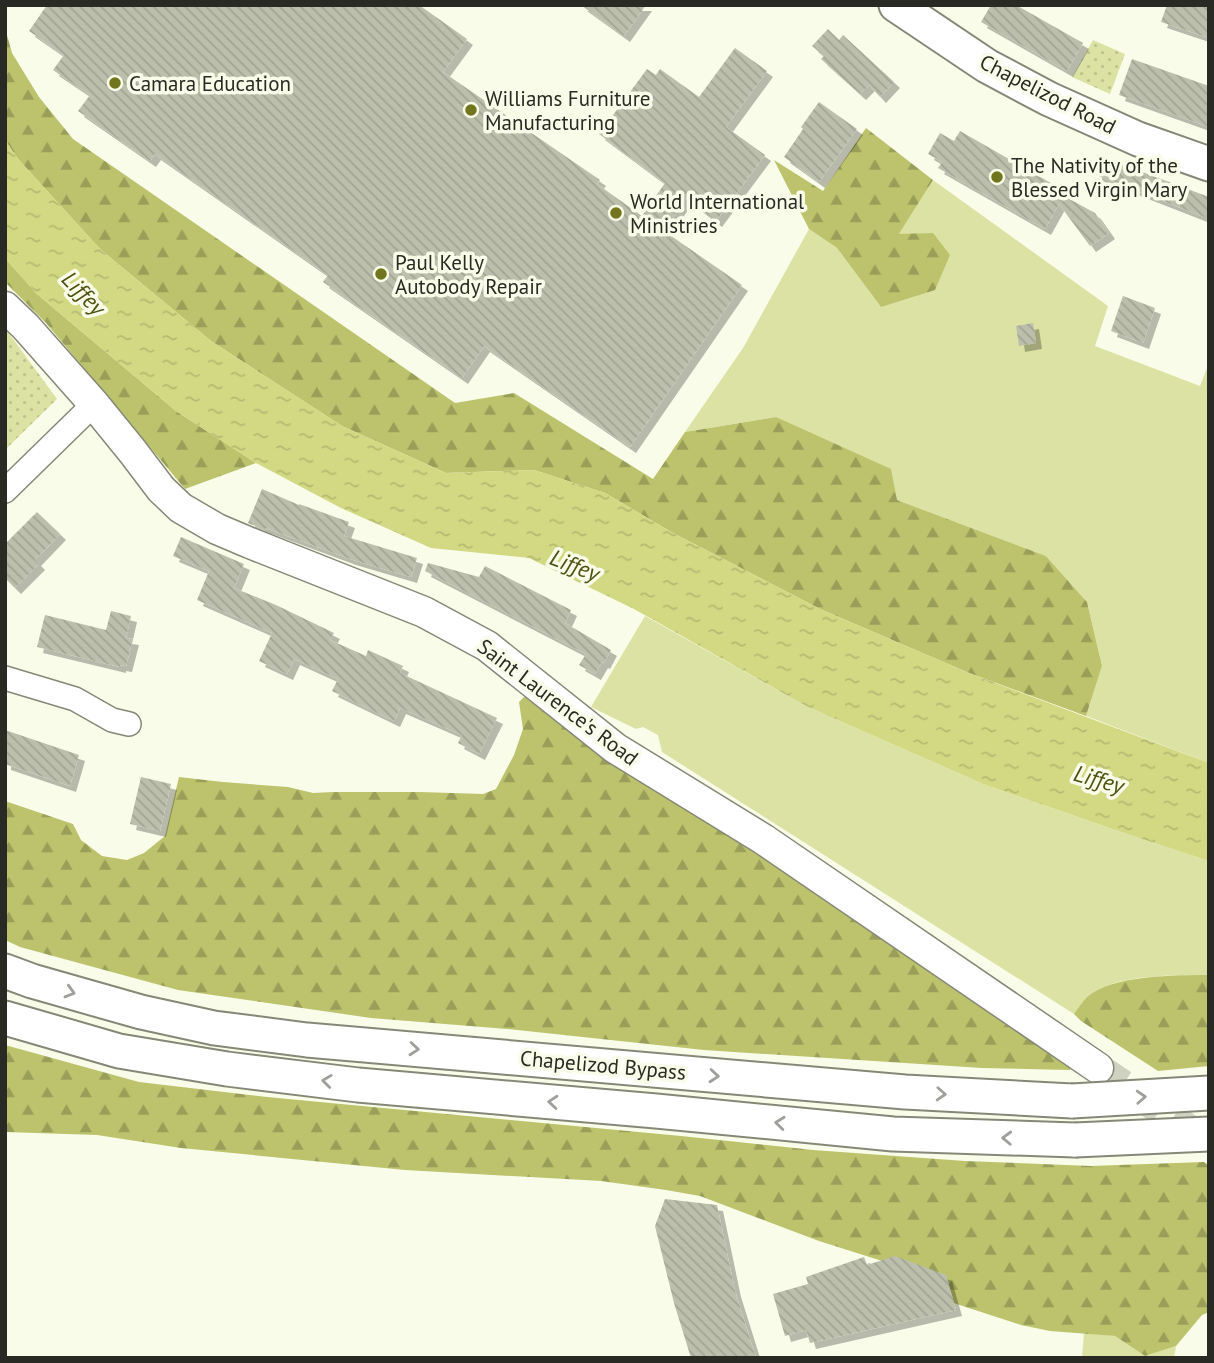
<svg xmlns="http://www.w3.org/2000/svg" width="1214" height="1363" font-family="'PT Sans',sans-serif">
  <defs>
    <pattern id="forest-firs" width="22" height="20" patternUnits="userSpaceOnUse" patternTransform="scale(1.75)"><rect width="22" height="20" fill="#bcc36c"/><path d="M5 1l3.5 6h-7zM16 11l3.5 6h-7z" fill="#999f58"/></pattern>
    <pattern id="park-dots" width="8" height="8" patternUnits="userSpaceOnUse" patternTransform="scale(1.75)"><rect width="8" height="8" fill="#dce2a3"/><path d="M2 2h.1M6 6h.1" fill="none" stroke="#bdc28c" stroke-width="1.8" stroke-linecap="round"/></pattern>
    <pattern id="water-ripples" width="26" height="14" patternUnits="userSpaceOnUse" patternTransform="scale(1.75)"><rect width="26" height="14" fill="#d2d982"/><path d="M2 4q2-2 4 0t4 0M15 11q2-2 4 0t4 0" fill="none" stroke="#b4ba70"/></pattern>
    <pattern id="building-back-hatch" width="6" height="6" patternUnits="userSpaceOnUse" patternTransform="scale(1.75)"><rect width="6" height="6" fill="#bdbfad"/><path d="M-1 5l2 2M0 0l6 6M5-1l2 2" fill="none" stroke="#a2a495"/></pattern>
    <filter id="shadow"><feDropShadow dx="6" dy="6" stdDeviation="0" flood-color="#0004"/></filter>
  </defs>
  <rect width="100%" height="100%" fill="#f9fce8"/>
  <path fill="#dce2a3" d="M933,180L1108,306L1095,346L1200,386L1209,363V763L1086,716L1102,666L1087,602L1046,556L897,500L776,417L685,432L743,348L809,229L837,248L881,307L899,234Z
    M645,616L806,706L983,784L1130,835L1209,861V975C1177,975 1112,974 1087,997C1082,1002 1078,1008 1074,1014L662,752L658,735L643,727L636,729L591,707Z
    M1084,1333L1115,1336L1145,1356L1176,1346L1174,1358H1082Z"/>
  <path fill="url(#forest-firs)" d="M5,28L12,53L39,97L73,139L455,403L514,393L653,479L685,432L776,417L891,469L897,500L1046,556L1087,602L1102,666L1086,716L969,673L820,609L673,533L605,493L534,470L446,473L342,426L211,341L100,249L18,159L5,140Z
    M866,128L933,180L899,234L933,233L950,255L935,290L881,307L837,248L809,229L774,160L823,191Z
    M5,258L37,294L176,411L256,463L185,489L46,323L5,282Z
    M525,696L581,736L1071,1061L1070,1070L982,1068L704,1050L507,1029L371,1018L178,990L20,947L5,940V801L73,824L81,840L102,856L127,860L144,853L165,836L179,777L223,782L288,787L313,793L333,792H420L483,794L496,789L514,755L523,729L519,702Z
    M1209,975V1066L1158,1071L1081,1021L1074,1014C1078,1008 1082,1002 1087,997C1111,975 1177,975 1209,975Z
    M5,1045L139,1082L267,1097L681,1136L813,1150L965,1161L1091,1166L1204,1162L1209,1166V1312L1202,1315L1176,1346L1145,1356L1115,1336L1050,1331L1021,1325L935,1297L901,1267L819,1241L700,1196L666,1190L601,1181L405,1170L181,1148L97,1135L5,1132Z"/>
  <path fill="url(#park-dots)" d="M1093,40L1125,54L1110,94L1072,77Z
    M5,328L57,399L5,450Z"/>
  <path fill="url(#water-ripples)" d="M5,140L18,159L100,249L211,341L342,426L446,473L534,470L605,493L673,533L820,609L969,673L1209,763V861L1130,835L983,784L806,706L634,609L529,558L431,548L341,508L256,463L176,411L37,294L5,258Z"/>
  <path fill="url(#building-back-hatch)" filter="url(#shadow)" d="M47,5H419L467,39L443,72L600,180L597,184L642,216L665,183L599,134L647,69L656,75L660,69L699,97L735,48L767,71L726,127L765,155L716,221L686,198L664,231L742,285L630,447L484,346L462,378L323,282L328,275L155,154L150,161L78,111L90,95L53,70L64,55L29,31Z
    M581,5H646L624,36Z
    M991,5H1016L1083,43L1067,71L981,22Z
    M1167,5H1209V38L1161,22Z
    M828,29L839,40L843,35L894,82L880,97L869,85L860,94L821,59L824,56L812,46Z
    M1132,59L1209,86V127L1119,95Z
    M819,102L857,129L819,182L784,157L803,129L801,127Z
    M960,131L1056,186L1053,190L1095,213L1109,233L1090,246L1059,204L1045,229L938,168L942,162L928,154L940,133L954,141Z
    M1097,155L1209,197V219L1096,175Z
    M1123,296L1155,308L1143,343L1111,331Z
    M1033,323L1036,343L1019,346L1016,326Z
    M262,489L299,505V504L349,522L344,536L417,558L411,577L350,559L266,528L265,530L248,523Z
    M37,512L60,534L35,560L39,564L15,588L5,578V544Z
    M181,537L244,564L234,588L276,605L334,633L330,640L366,656L368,650L403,666L400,673L497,718L479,754L458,743L462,735L400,708L394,721L332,691L338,679L294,659L287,674L259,661L272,633L197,600L209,571L173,556Z
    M428,563L479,577L485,566L571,610L565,623L611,650L604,663L602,662L595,674L579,665L586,654L425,571Z
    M111,611L131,616L126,638L133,639L126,666L120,665V667L37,647L45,615L106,630Z
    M5,730L79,755L70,786L5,764Z
    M141,777L171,784L160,831L130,824Z
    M665,1199L717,1205L735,1291L756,1358H691L674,1303L655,1226Z
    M895,1256L946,1275L956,1310L810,1343L806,1330L785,1336L773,1294L808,1284L806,1277L864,1257L867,1265Z"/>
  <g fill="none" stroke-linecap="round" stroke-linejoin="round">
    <path stroke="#cfd2c1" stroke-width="30" stroke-dasharray="30 15" stroke-linecap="butt" d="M1098,1068L1205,1140"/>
    <g stroke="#868877" stroke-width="26">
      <path id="minor" d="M5,491L94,404
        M5,678L75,699L112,720L129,724"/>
    </g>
    <g stroke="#868877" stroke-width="33">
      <path id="tertiary" d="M5,307L25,326L94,404L133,452L161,489L181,508L217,529L250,543L424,612L487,646L615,748L763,839L1098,1068"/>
    </g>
    <g stroke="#868877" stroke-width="37">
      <path id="secondary" d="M896,5L987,66L1049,99L1138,139L1209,164
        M5,971L32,981L141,1012L214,1028L307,1040L905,1092L1072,1101
        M5,1018L119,1051L227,1069L358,1085L656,1111L893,1134L1075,1140"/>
    </g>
    <use href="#minor" stroke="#fff" stroke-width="23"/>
    <use href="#tertiary" stroke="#fff" stroke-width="30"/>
    <use href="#secondary" stroke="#fff" stroke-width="33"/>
    <g stroke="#868877" stroke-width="37" stroke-linecap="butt">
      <path id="secondary-bridge" d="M1072,1101L1209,1093
        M1075,1140L1209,1134"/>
    </g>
    <use href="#secondary-bridge" stroke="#fff" stroke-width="33"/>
  </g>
  <defs><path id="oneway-chevron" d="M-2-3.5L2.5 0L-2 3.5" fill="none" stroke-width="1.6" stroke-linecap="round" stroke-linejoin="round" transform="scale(1.75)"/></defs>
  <g stroke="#9f9f9c">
    <use href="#oneway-chevron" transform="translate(70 992) rotate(16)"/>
    <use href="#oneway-chevron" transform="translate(414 1049) rotate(5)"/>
    <use href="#oneway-chevron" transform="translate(714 1076) rotate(5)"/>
    <use href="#oneway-chevron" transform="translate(327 1081) rotate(-173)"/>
    <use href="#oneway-chevron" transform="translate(941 1094) rotate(3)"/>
    <use href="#oneway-chevron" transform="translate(1141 1097) rotate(-3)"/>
    <use href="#oneway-chevron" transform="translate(553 1102) rotate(-175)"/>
    <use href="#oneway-chevron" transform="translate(780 1123) rotate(-174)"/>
    <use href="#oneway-chevron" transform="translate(1007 1138) rotate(-178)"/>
  </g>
  <g fill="#71751d" stroke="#f9fce8" stroke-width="2.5">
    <circle cx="115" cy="83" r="7"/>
    <circle cx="471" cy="110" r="7"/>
    <circle cx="997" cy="177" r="7"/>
    <circle cx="616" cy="213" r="7"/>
    <circle cx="381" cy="274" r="7"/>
  </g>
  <g text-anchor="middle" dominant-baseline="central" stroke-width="7" stroke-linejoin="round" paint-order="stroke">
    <g font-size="21" fill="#292a23" stroke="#f9fce8" text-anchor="start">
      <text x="129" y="83">Camara Education</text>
      <text x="485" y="98">Williams Furniture<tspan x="485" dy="24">Manufacturing</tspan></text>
      <text x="1011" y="165">The Nativity of the<tspan x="1011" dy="24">Blessed Virgin Mary</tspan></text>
      <text x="630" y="201">World International<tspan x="630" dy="24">Ministries</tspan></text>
      <text x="395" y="262">Paul Kelly<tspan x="395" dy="24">Autobody Repair</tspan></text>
    </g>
    <g font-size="21" fill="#292a23" stroke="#f9fce8">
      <text transform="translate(1048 94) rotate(27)">Chapelizod Road</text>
      <text transform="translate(558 702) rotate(37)">Saint Laurence's Road</text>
      <text transform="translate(603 1065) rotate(5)">Chapelizod Bypass</text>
    </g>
    <g font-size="23" font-style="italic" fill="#4f5211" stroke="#f9fce8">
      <text transform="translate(84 293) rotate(46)">Liffey</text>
      <text transform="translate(575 565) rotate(21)">Liffey</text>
      <text transform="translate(1099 779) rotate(16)">Liffey</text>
    </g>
  </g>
  <rect width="1214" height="1363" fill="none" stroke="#292a23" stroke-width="14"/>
</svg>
